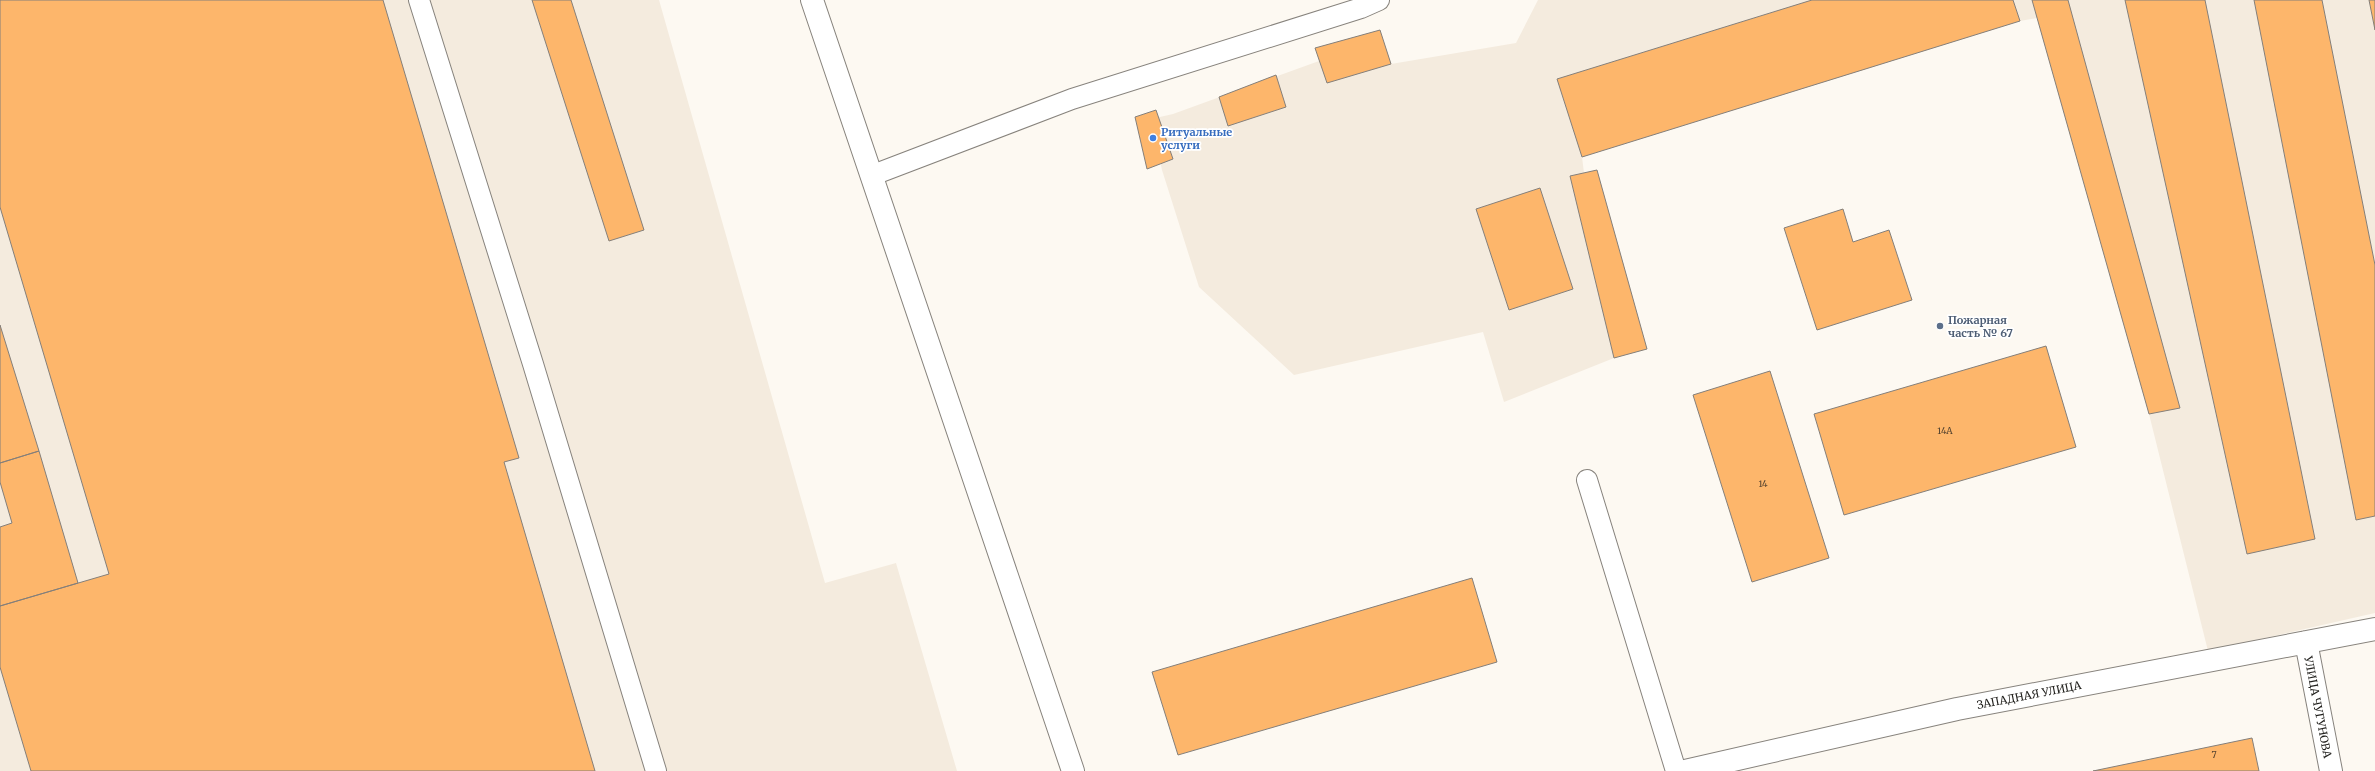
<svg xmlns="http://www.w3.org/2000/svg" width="2375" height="771" font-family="Merriweather,serif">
  <rect width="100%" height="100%" fill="#fdf9f2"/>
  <path fill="#f4ebde" d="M0,0H659L825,583L896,563L957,771H0Z
    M1538,0H2375V613L2208,651L2149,414L2037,18L2020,21L1582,157L1584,173L1597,170L1647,349L1614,358L1504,402L1483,332L1294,375L1199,287L1162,170L1151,119L1173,114L1319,61L1315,48L1380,30L1391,64L1516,43Z"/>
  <path fill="#fdb66b" stroke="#847f7a" d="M0,0H383L519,458L504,462L595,771H31L0,667V606L109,574L0,207Z
    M532,0H571L644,230L609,241Z
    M1812,0H2013L2020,21L1582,157L1557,79Z
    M2032,0H2068L2180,408L2149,414Z
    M2125,0H2205L2315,539L2247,554Z
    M2254,0H2322L2375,265V516L2356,520Z
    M2369,0H2375V30Z
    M1380,30L1391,64L1327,83L1315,48Z
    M1276,75L1286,107L1228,126L1219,97Z
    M1156,110L1173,159L1147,169L1135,117Z
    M1597,170L1647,349L1614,358L1570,176Z
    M1540,188L1573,289L1509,310L1476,209Z
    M1843,209L1853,242L1889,230L1912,300L1817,330L1784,228Z
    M0,325L39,451L0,463Z
    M2046,346L2076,447L1844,515L1814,414Z
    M1770,371L1829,558L1752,582L1693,395Z
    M39,451L78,583L0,606V527L12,523L0,482V463Z
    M1472,578L1497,662L1178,755L1152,672Z
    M2252,738L2259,771H2093Z"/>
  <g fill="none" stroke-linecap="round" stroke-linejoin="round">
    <g stroke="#87837d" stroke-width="22">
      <path id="lane" d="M419,0L533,364L656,771
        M873,175L1072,99L1361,8L1379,0
        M1587,480L1676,771"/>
    </g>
    <g stroke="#87837d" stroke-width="24">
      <path id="street" d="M2306,642L2331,771
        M1685,771L1957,709L2375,629"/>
    </g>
    <g stroke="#87837d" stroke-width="24">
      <path id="secondary" d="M812,0L1073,771"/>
    </g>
    <use href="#lane" stroke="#fff" stroke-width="20"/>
    <use href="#street" stroke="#fff" stroke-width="22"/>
    <use href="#secondary" stroke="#fff" stroke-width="22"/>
  </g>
  <circle fill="#3f7fe0" stroke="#fff" stroke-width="1.5" cx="1153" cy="138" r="4"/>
  <circle fill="#5c6f8a" stroke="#fff" stroke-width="1.5" cx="1940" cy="326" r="4"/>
  <g text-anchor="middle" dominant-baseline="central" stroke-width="3.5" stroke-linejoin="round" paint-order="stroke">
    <g font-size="9" fill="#574530">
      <text x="1945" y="430">14А</text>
      <text x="1763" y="483">14</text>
      <text x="2214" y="754">7</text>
    </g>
    <g font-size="11" font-weight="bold" fill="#366cbe" stroke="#fff" text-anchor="start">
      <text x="1161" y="132">Ритуальные<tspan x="1161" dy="13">услуги</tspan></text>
    </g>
    <g font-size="11" font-weight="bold" fill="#4e5e75" stroke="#fff" text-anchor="start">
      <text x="1948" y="320">Пожарная<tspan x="1948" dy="13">часть № 67</tspan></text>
    </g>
    <g font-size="11" fill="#201f1c" stroke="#fff">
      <text transform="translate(2029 695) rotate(-11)">ЗАПАДНАЯ УЛИЦА</text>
      <text transform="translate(2318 707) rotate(79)">УЛИЦА ЧУГУНОВА</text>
    </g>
  </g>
</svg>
